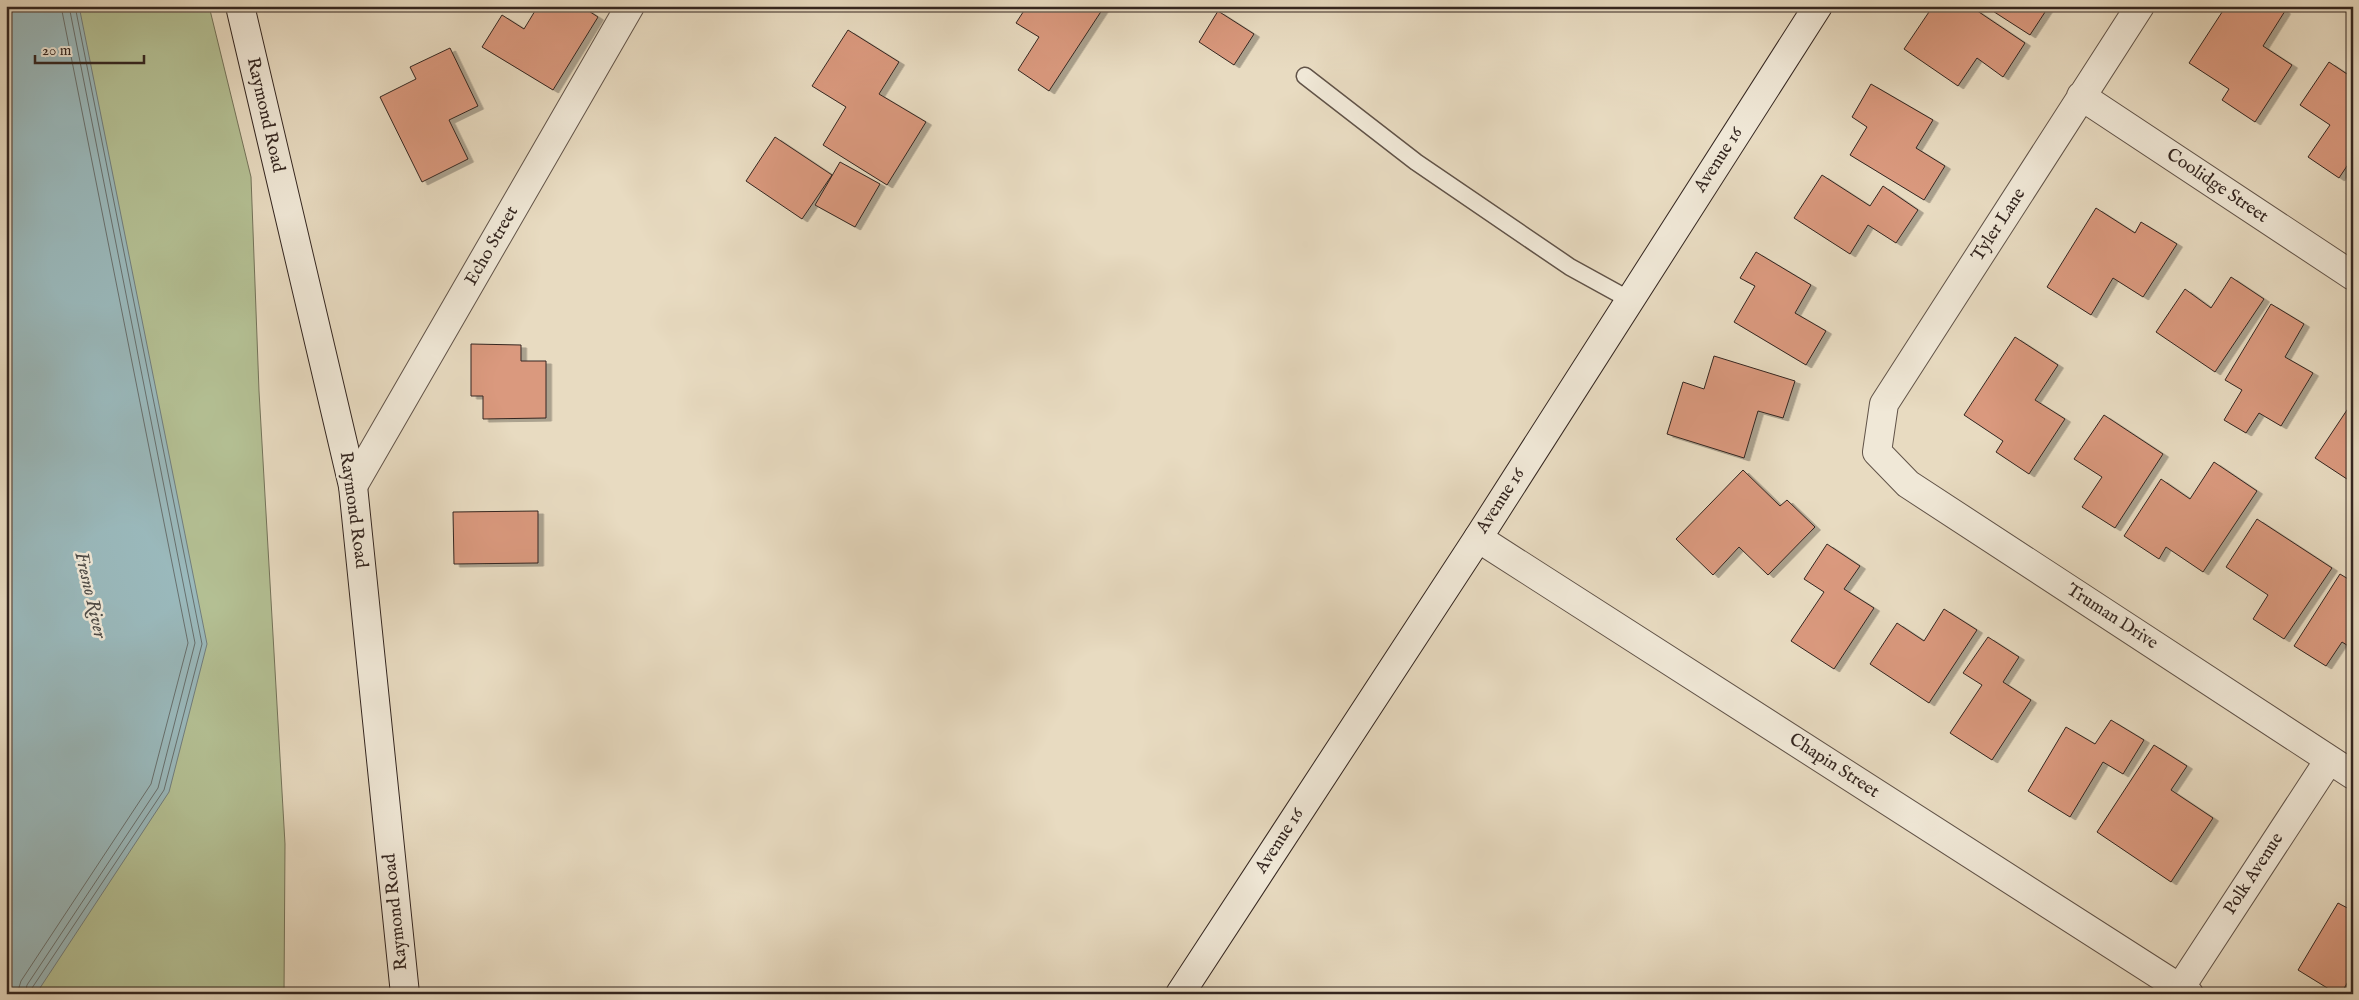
<svg xmlns="http://www.w3.org/2000/svg" width="2359" height="1000" font-family="'IM FELL English',serif">
  <defs>
    <filter id="shadow"><feDropShadow dx="5.5" dy="3" stdDeviation="0" flood-color="#0004"/></filter>
  </defs>
  <rect width="100%" height="100%" fill="#e8dbc1"/>
  <filter id="stains"><feTurbulence type="fractalNoise" baseFrequency=".004" numOctaves="4"/><feColorMatrix values="0 0 0 0 .2 0 0 0 0 .09 0 0 0 0 .02 0 0 0 .5 -.17"/></filter>
  <radialGradient id="worn" r=".72"><stop offset=".6" stop-color="#630" stop-opacity="0"/><stop offset="1" stop-color="#630" stop-opacity=".3"/></radialGradient>
  <path fill="#b4c094" stroke="#74735a" d="M6,6H209L251,177L259,391L285,844L284,994H6Z"/>
  <path fill="#9ab9bc" stroke="#717e7e" d="M6,6H79L207,644L169,792L36,994H6Z"/>
  <g fill="none" stroke-linecap="round" stroke-linejoin="round">
    <path stroke="#67706e" stroke-width="1" d="M17,994L21,981L151,784L188,643L61,6
      M25,994L27,985L158,788L195,643L69,6
      M31,994L32,988L164,790L202,644L75,6"/>
  </g>
  <path fill="#da997e" stroke="#342620" filter="url(#shadow)" d="M538,6H581L598,17L553,90L482,47L502,15L524,29Z
    M1027,6L1104,7L1049,91L1018,70L1039,37L1016,23Z
    M1933,6H1970L2025,43L2003,77L1977,58L1958,86L1904,49Z
    M1985,6H2049L2030,35Z
    M2226,6H2277L2285,11L2263,46L2292,65L2255,122L2222,100L2229,89L2189,63Z
    M1218,11L1254,34L1234,65L1199,42Z
    M848,30L899,62L879,94L926,122L887,185L823,145L846,107L812,86Z
    M450,48L478,106L449,120L468,159L422,182L380,97L416,79L410,67Z
    M2329,62L2353,78V157L2339,178L2308,157L2330,125L2300,105Z
    M1871,84L1933,120L1916,148L1945,166L1924,200L1850,155L1867,127L1852,117Z
    M775,137L832,175L802,219L746,181Z
    M840,162L880,184L855,227L815,205Z
    M1822,175L1870,206L1883,186L1918,210L1896,243L1868,225L1850,254L1794,218Z
    M2096,208L2135,233L2141,222L2177,244L2143,297L2113,278L2091,315L2047,287Z
    M1756,252L1811,285L1795,313L1826,331L1806,365L1734,322L1755,286L1740,278Z
    M2231,277L2264,299L2215,372L2156,332L2185,289L2211,308Z
    M2271,304L2304,324L2285,357L2313,373L2281,426L2259,413L2246,433L2224,420L2242,390L2225,380Z
    M2015,337L2058,365L2035,400L2065,419L2029,474L1996,452L2003,441L1964,415Z
    M471,344L521,345V361H546V418L483,419V396H471Z
    M1714,356L1795,381L1783,418L1758,411L1744,458L1667,434L1683,382L1704,389Z
    M2353,401V483L2315,458Z
    M2104,415L2163,454L2115,528L2082,507L2102,477L2074,459Z
    M2214,462L2257,491L2203,572L2166,547L2159,559L2124,536L2161,479L2190,499Z
    M1743,470L1780,506L1787,500L1815,527L1768,575L1739,547L1713,575L1676,539Z
    M538,511V563L454,564L453,512Z
    M2257,519L2332,568L2284,639L2253,619L2268,595L2226,567Z
    M1827,544L1860,566L1844,589L1874,608L1834,669L1791,641L1824,592L1804,579Z
    M2340,574L2353,582V649L2342,642L2326,666L2294,646Z
    M1944,609L1977,630L1929,703L1870,664L1897,623L1924,641Z
    M1988,637L2019,657L2003,682L2031,700L1992,760L1950,733L1982,685L1963,673Z
    M2111,720L2144,740L2123,774L2103,762L2070,817L2028,791L2066,727L2095,744Z
    M2154,745L2187,766L2171,790L2213,818L2171,882L2097,832Z
    M2338,903L2353,911V980L2350,978L2341,994H2337L2298,970Z"/>
  <g fill="none" stroke-linecap="round" stroke-linejoin="round">
    <g stroke="#615348" stroke-width="19">
      <path id="lane" d="M1305,76L1416,162L1570,267L1630,300"/>
    </g>
    <g stroke="#615348" stroke-width="30">
      <path id="street" d="M2140,6L1884,404L1877,452L1908,484L2353,775
        M2081,96L2353,276
        M353,486L630,6
        M1478,538L2189,994
        M2180,988L2329,760"/>
    </g>
    <g stroke="#342620" stroke-width="30">
      <path id="secondary" d="M240,6L353,486L405,994
        M1180,994L1478,538L1818,6"/>
    </g>
    <use href="#lane" stroke="#f0e8d7" stroke-width="16"/>
    <use href="#street" stroke="#f0e8d7" stroke-width="28"/>
    <use href="#secondary" stroke="#f0e8d7" stroke-width="28"/>
  </g>
  <g text-anchor="middle" dominant-baseline="central" stroke-width="5" stroke-linejoin="round" paint-order="stroke">
    <g font-size="18" fill="#342620" stroke="#f0e8d7">
      <text transform="translate(265 115) rotate(77)">Raymond Road</text>
      <text transform="translate(1719 160) rotate(-57)">Avenue 16</text>
      <text transform="translate(2217 186) rotate(34)">Coolidge Street</text>
      <text transform="translate(1999 225) rotate(-57)">Tyler Lane</text>
      <text transform="translate(492 246) rotate(-60)">Echo Street</text>
      <text transform="translate(1501 501) rotate(-57)">Avenue 16</text>
      <text transform="translate(353 510) rotate(82)">Raymond Road</text>
      <text transform="translate(2112 617) rotate(33)">Truman Drive</text>
      <text transform="translate(1834 766) rotate(33)">Chapin Street</text>
      <text transform="translate(1280 841) rotate(-57)">Avenue 16</text>
      <text transform="translate(2254 874) rotate(-57)">Polk Avenue</text>
      <text transform="translate(396 912) rotate(-96)">Raymond Road</text>
    </g>
    <g font-size="19" font-style="italic" fill="#4e4b47" stroke="#f0e8d7">
      <text transform="translate(90 595) rotate(77)">Fresno River</text>
    </g>
  </g>
  <rect width="2359" height="1000" fill="none" stroke="#e8dbc1" stroke-width="25"/>
  <rect x="8" y="8" width="2344" height="985" fill="none" stroke="#342620" stroke-width="2.5"/>
  <rect x="12" y="12" width="2334" height="975" fill="none" stroke="#342620"/>
  <path d="M35 55v8h109v-8" fill="none" stroke="#342620" stroke-width="2.5"/>
  <text x="42" y="55" font-size="15" fill="#342620" stroke="#f0e8d7" stroke-width="4" paint-order="stroke">20 m</text>
  <rect width="100%" height="100%" filter="url(#stains)"/>
  <rect width="100%" height="100%" fill="url(#worn)"/>
</svg>
